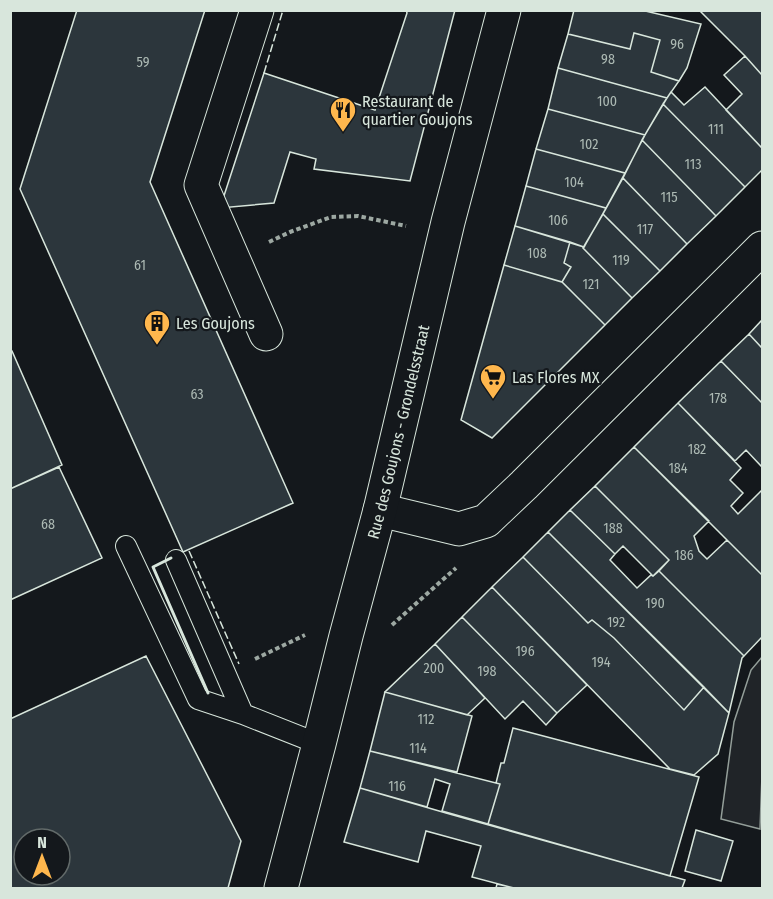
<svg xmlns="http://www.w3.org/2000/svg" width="773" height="899" font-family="'Fira Sans Condensed',sans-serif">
  <rect width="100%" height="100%" fill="#14181c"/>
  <path fill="#202428" stroke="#939e99" stroke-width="1.5" d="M762,657V775L760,829L721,819L734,722L751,670Z"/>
  <path fill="#2c363c" stroke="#d8e6dc" stroke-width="1.5" fill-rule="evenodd" d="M77,10H205L150,182L293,503L183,552L20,189Z
    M406,10H455L410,181L314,169L316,159L290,152L274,203L220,208L264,73L375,110L407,13Z
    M574,10H641L701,24L687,68L679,81L651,72L660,40L634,33L630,49L568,34Z
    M699,10H762V75L745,56Z
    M634,33L660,40L651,72L679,81L667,98L558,68L568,34L630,49Z
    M745,56L762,75V148L726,110L742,94L724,75Z
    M558,68L667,98L645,135L548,109Z
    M705,87L762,148V170L745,187L663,104L671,92L684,105Z
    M663,104L745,187L716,216L642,140Z
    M548,109L645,135L625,173L536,149Z
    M642,140L716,216L687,244L623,178Z
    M536,149L625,173L606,208L526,186Z
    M623,178L687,244L660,271L603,214Z
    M526,186L606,208L584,247L515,226Z
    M603,214L660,271L632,298L583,248Z
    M515,226L570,242L564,263L571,267L562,282L504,265Z
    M570,242L584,247L583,248L632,298L605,325L562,282L571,267L564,263Z
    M504,265L562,282L605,325L492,438L461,420Z
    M762,320V348L749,334Z
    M749,334L762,348V403L721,361Z
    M10,351H12L62,465L10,489Z
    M721,361L762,403V467L746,450L735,461L678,403Z
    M678,403L741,468L730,480L743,493L731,506L738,514L762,490V575L634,447Z
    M634,447L709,521L694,536L699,551L707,559L727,540L762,575V637L744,656L659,571L669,560L595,486Z
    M59,467L102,558L10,600V489Z
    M595,486L669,560L653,576L623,546L615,554L570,510Z
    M570,510L615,554L610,560L637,588L651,575L653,576L659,571L744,656L742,658L729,713L548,532Z
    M548,532L704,687L684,710L614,638L592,620L588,623L523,557Z
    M523,557L588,623L592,620L614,638L684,710L704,687L729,713L718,754L694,775L670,769L606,704L492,587Z
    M492,587L587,685L557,713L462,617Z
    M462,617L557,713L546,725L523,701L505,719L435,644Z
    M435,644L485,698L467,715L385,692Z
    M146,656L241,841L228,888H10V719ZM24,839H60V875H24Z
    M385,692L472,716L457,772L370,751Z
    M513,728L699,777L670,876L488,824L500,784L496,783L501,763H504Z
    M370,751L500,784L488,824L442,811L450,784L435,779L427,807L360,788Z
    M360,788L446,813L685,880L682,888H514L472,877L481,846L426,831L418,862L344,842Z
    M696,830L733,841L721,881L685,871Z
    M497,884L514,888H496Z"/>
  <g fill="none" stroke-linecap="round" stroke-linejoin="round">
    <g stroke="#d8e6dc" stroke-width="22">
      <path id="lane" d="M126,546L198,699L243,714L319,744
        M176,560L243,714"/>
    </g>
    <g stroke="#d8e6dc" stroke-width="35">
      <g id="street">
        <path d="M257,10L201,185L266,334"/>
        <path d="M380,510L459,529L486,521L524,485L762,248"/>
        <path id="s1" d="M281,888L319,744L346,636L380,510L448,222L504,10"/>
      </g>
    </g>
    <path stroke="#9da8a2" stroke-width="4" stroke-dasharray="4.5 3" stroke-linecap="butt" d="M269,242L290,232L331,217L358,216L406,226
      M392,625L456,568
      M255,659L305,635"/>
    <use href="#lane" stroke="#14181c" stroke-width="20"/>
    <use href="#street" stroke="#14181c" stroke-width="33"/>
    <path stroke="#d8e6dc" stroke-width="1.5" stroke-dasharray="8 3" stroke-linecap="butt" d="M264,73L283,10
      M189,551L239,664"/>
    <path stroke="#d8e6dc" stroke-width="3" d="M171,558L153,567L208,693"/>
  </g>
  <defs>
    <g id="restaurant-pin" transform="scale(1.35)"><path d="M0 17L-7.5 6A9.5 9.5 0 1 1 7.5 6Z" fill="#ffb74d" stroke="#14181c"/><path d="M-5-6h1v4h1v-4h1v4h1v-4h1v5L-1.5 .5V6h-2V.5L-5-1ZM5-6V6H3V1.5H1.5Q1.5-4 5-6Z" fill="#111"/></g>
    <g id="building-pin" transform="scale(1.35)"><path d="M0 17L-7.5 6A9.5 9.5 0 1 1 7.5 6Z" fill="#ffb74d" stroke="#14181c"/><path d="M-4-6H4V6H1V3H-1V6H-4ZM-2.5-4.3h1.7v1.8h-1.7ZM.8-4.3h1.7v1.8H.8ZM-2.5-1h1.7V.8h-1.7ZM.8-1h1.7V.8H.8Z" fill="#111"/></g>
    <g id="supermarket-pin" transform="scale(1.35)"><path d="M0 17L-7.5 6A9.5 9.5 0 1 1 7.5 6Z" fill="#ffb74d" stroke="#14181c"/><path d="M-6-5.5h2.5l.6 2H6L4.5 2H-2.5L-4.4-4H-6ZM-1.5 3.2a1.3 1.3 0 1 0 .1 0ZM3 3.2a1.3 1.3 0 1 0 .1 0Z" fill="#111"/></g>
  </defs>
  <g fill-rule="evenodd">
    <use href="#restaurant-pin" x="343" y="110"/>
    <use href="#building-pin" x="157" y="323"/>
    <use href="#supermarket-pin" x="493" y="377"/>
  </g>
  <g text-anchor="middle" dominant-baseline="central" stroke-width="4.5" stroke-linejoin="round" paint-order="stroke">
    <g font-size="14" fill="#adbab4">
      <text x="677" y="44">96</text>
      <text x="608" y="59">98</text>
      <text x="143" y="62">59</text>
      <text x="607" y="101">100</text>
      <text x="716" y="129">111</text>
      <text x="589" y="144">102</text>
      <text x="693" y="164">113</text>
      <text x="574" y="182">104</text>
      <text x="669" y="197">115</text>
      <text x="558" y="220">106</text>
      <text x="645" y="229">117</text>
      <text x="537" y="253">108</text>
      <text x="621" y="260">119</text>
      <text x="140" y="265">61</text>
      <text x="591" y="284">121</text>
      <text x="197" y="394">63</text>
      <text x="718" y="398">178</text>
      <text x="697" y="449">182</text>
      <text x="678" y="468">184</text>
      <text x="48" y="524">68</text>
      <text x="613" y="528">188</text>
      <text x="684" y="555">186</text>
      <text x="655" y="603">190</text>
      <text x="616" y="622">192</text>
      <text x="525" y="651">196</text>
      <text x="601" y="662">194</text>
      <text x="434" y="668">200</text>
      <text x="487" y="671">198</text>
      <text x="426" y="719">112</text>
      <text x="418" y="748">114</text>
      <text x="397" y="786">116</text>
    </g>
    <g font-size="16" fill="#d8e6dc" stroke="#14181c" text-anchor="start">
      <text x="362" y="101">Restaurant de<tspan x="362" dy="18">quartier Goujons</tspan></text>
      <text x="176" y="323">Les Goujons</text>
      <text x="512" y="377">Las Flores MX</text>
    </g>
    <g font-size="16" fill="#d8e6dc" stroke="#14181c">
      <text stroke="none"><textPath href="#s1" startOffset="471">Rue des Goujons - Grondelsstraat</textPath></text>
    </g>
  </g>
  <rect width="773" height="899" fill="none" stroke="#d8e6dc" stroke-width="24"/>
  <g transform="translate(42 857)"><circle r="28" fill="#14181c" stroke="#626a69" stroke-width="1.5"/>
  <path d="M0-4.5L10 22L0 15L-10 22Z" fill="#ffb74d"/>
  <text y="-9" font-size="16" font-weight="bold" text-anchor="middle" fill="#d8e6dc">N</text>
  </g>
</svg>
